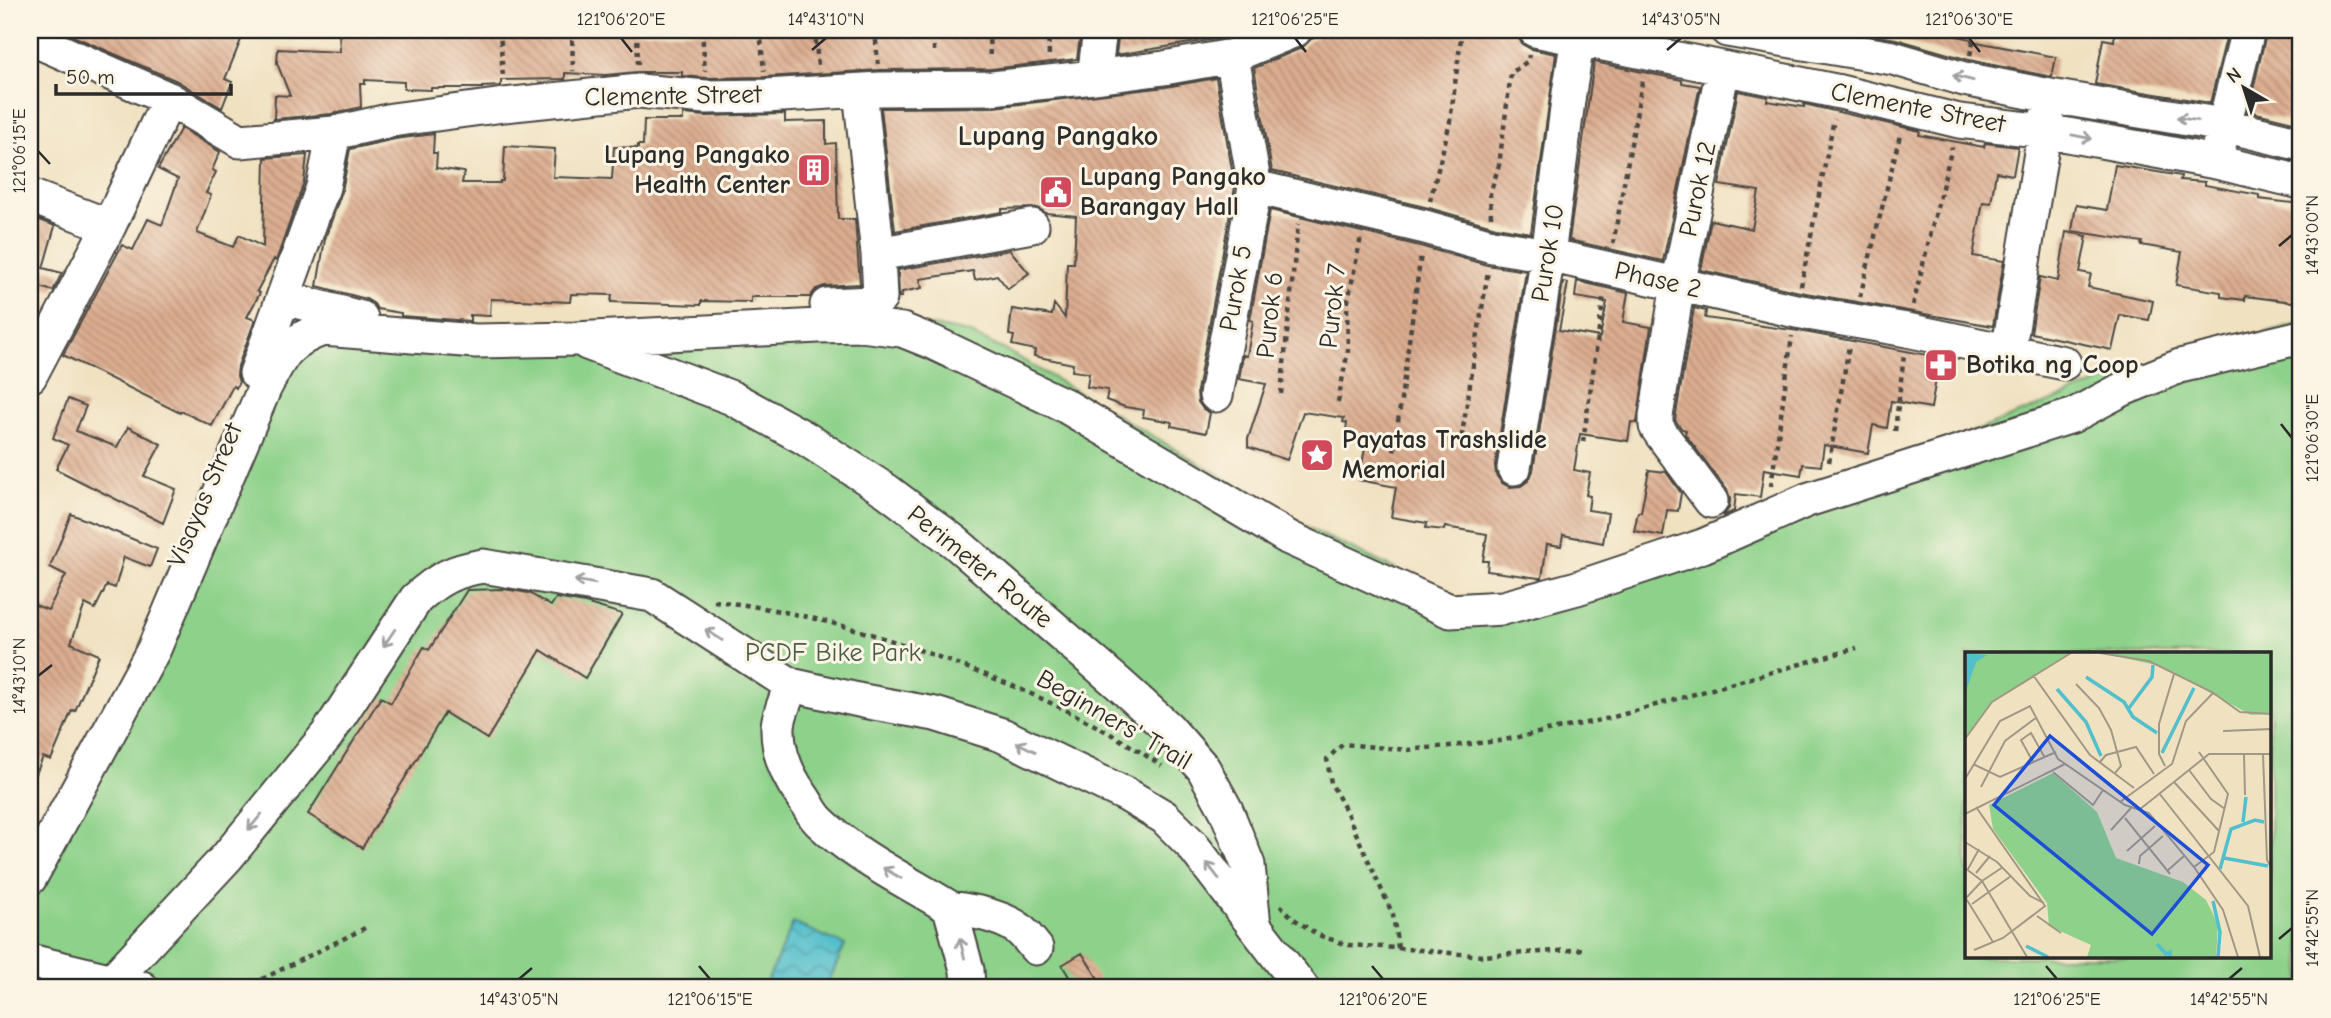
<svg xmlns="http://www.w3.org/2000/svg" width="2331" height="1018" font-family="'Comic Neue',sans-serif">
  <defs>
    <pattern id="water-waves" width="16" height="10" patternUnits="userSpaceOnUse" patternTransform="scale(1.75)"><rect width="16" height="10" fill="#52bfcc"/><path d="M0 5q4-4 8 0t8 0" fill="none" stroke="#449ba6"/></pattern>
    <pattern id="building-back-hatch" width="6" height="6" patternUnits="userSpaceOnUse" patternTransform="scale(1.75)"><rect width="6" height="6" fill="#dcad90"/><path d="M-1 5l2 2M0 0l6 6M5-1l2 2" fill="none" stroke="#b38d76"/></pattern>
  </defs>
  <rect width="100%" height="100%" fill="#fcf5e5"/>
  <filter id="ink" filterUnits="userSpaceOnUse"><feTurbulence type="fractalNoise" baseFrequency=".0143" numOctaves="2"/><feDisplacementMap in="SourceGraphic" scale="14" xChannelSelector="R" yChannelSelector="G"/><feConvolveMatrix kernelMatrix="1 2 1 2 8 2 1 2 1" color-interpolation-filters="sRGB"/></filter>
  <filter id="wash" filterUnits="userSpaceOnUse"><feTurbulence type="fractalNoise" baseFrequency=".00686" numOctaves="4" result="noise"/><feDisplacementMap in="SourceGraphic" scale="28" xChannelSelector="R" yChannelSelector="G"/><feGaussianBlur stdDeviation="1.57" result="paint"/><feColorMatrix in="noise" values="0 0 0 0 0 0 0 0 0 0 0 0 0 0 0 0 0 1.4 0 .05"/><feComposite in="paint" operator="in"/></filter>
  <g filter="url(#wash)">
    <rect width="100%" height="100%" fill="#f0e1c1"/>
    <path fill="#e2d1b4" d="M1196,30H1269L1156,65H1099L1104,35L1159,41Z"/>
    <path fill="#8dd18a" stroke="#5c7e5a" stroke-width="2" fill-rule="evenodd" d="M289,308L375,326H933L969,333L1009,352L1318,533L1463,601L1500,600L1886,466L2103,381L2301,322V988H30V856L147,645ZM1967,654H2270V957H1967Z"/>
    <path fill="url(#water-waves)" stroke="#3e757c" stroke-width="2" d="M793,923L845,945L826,988H764Z"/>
    <g id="blocks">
      <path fill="url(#building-back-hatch)" d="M59,30H245L225,79L232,82L222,108L177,81Z
        M339,30H631V32L1081,30L1077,59L991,69L880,70L765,77L707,78L682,76V72H637L606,75L565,73V79L501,80V86L482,87V88H431V90L404,89V82L365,80V84H360L361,107L331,114L274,119L275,95L290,96L277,63L278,49L340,52Z
        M1119,30H1243V31L1227,37L1116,55Z
        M1334,30H1500L1516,33L1522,44L1531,49L1556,54L1531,233L1496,227L1429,208L1272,171L1254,68L1302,48L1311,39Z
        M1841,30H1951L1950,34L1971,39V41L2056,57L2052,77L1969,60L1896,39Z
        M2115,30H2228L2210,103L2095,84L2103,39L2114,41Z
        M2267,30H2301V124L2248,111Z
        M1594,62L1682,80V83L1700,86L1663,261L1569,240Z
        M1216,78L1235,187L1197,391L1198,402L1203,409L1210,413L1206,433L1171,426L1172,422L1143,417L1144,410L1125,407L1106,400L1108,390L1087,387L1089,373L1072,371L1073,364L1034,356L1035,350L1012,345L1014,336L1009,335L1012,309L1052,315L1054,304L1065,318L1067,263H1074L1076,216L1046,213L1038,208L1002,209V212L895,231L881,108L994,107L1166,87Z
        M1738,91L1768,97L1767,101L1804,107V104L1920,131L1919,135L1984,147L1985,143L2018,147L2013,175L1996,172L1991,203L1983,202L1973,256L2004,261L1993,326L1800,292L1701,270L1711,220L1752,229L1759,191L1719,185Z
        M683,114L706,116L785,114V122L826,121V144L836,143L838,219H855L860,284L825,286L816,289L810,297H751V302L701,301V305L611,302L612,295L571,294L570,302L491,299L490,316L470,315V321L401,316V313L377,309L374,304L366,299L317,286L325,239L342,191L350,149L395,139L434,134L433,153H437L436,168L464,172L462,183H500V181H503L505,146L555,149L553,177L612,179L614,147L638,148V145H643L644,120H683Z
        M181,128L220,152L212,170L216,172L206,193L211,195L197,233L233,247L239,235L263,247L265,158L307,155L304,182L276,261L274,259L257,291L260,293L247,317L255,320L238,366L237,376L239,382L236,388L233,386L212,426L181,411L180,413L63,355L122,245L133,250L148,219L162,225L178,179L158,169Z
        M2115,165L2181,176L2180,180L2205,182V185L2259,195V199L2301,204V303L2245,296V300L2221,297V292L2176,285L2182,252L2141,245L2142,242L2072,231L2076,205L2107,210Z
        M1270,210L1420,246L1487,265L1526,271L1495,465L1496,475L1502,483L1510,487L1521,486L1529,480L1533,471L1563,282L1568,283L1559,330L1564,331L1600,337L1607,302L1575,297L1577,281L1628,293L1623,322L1651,327L1637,423L1631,422L1628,441L1580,434L1574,470L1590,473L1586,495L1590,496L1588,510L1608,513L1603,543L1563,535L1561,546L1547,544L1542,578H1539L1487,571L1488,561H1483L1487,534L1445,527L1444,530L1426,528L1427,523L1391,517L1396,487L1359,480L1366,443L1345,439L1347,423L1343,422L1344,418L1303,412L1287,460L1248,447V439L1266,384L1239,379L1243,355L1247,356L1253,321L1250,320Z
        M30,216L55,226L43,268L62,273L53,291L37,286L35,295L30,294Z
        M2066,232L2087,236L2080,272L2091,274L2088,287L2153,301L2149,320L2120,315L2112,350L2031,333L2040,277L2058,281Z
        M1010,250L1029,273L1008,289L997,275L975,280L973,271L920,279L922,288L902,292V297H899L898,270Z
        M1694,308L1706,311L1705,318L1799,331L1954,360L1950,381L1936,379L1931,408L1891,401L1887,428L1873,425L1868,453L1824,445L1821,466L1803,464L1801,475L1764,469L1760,497L1736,494L1734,511L1723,516L1729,508L1730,499L1727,490L1685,434L1686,430L1682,429L1675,420Z
        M68,399L86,406L76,431L117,447L128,427L161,444L144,476L176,489L163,523L56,469L68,445L53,438Z
        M1649,470L1666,472L1681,493L1678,511L1667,510L1663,536L1634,531L1638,512H1641Z
        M71,514L157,549L150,567L124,557L115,588L107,585L95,609L85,604L71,643L99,655L75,711L72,710L51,760L43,757L30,788V603L48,610L66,575L50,567Z
        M504,589L529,593L551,606L556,598L585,603L622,614L585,678L541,650L487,739L445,713L362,848L308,814L381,697L391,703L424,647L429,650L467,590Z
        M1082,953L1099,980L1086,988H1076L1062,965Z"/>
    </g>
  </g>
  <g filter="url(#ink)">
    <use href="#blocks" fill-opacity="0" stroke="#494642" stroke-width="2"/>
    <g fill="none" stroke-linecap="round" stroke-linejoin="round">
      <g stroke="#494642" stroke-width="37">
        <path id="minor" d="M1535,30L1840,92L1959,121L2046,131L2216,162L2301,182
          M1727,30L1893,58L1964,79L2050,96L2223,125L2301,144
          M30,38L169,99L240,141L334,133L392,120L504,105L639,91L706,97L766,96L880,89L992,88L1094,77L1164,68L1232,56L1295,30
          M1094,77L1100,30
          M2219,146L2248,30
          M1255,187L1425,227L1492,246L1548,255L1796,311L1907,330L2064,363
          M30,196L109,226
          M878,254L1032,226
          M284,298L361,318
          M827,305L873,303L880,298L878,254L860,91
          M587,343L732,398L803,437L887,491L956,543L1118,683L1168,728L1203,768L1226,810L1248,865L1254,926
          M2008,353L2048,110
          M256,373L323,187L334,133
          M30,376L109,226L169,99
          M1216,395L1255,187L1232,56
          M1514,468L1548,255L1569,93L1578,38
          M1711,501L1662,435L1656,426V416L1678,285L1723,69
          M791,685C787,698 779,713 778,726C777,752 786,774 802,796C808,804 812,815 820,822C857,858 907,881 950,908L967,970L968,988
          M30,878L154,649L264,389C281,356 286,342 323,329L476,341L575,339L818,326L861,325L902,330L932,342L1064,405L1289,538L1450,611L1503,608L1577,588L1703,546L1807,500L2072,416L2123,389L2180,366L2301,337
          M950,908C972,911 997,915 1016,927C1024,932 1030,941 1036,948
          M30,961L142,988
          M112,981L227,857L327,735L416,599C439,578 453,571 483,566L652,595L791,685L863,701L935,714L1002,735L1127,795L1164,817L1192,845L1302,988"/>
      </g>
      <path stroke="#494642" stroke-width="4.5" stroke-dasharray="5 5" stroke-linecap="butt" d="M500,30L503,78
        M572,30L573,71
        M637,30L638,64
        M702,30L705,71
        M760,30L764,71
        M815,30L818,67
        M875,30L878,64
        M989,30L990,60
        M1048,30L1049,57
        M934,51V30
        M1970,55L1976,30
        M1430,201L1450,122L1462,30
        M1491,217L1490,194L1499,165L1511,73L1528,61L1529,55
        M1613,244L1643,77
        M1801,286L1834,119
        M1860,297L1900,135
        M1913,305L1952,147
        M1281,394L1298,224
        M1338,402L1348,350L1347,306L1361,237
        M1895,431L1904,355
        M1583,442L1604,294
        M1460,447L1488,271
        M1394,451L1421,254
        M1829,462L1849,346
        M1771,486L1792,336
        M714,601C798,610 879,634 957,664C1030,691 1097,722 1162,766
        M1280,905L1294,919L1318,935L1348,945L1398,948L1482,956L1585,949
        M1398,948L1393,915L1346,811L1331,783L1327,759L1343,744L1408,750L1499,741L1610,718L1857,648
        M244,988L369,926"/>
      <use href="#minor" stroke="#fff" stroke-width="33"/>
    </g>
    <defs><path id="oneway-shaft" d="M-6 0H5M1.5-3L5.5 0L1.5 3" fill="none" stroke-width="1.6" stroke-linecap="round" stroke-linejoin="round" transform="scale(1.75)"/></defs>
    <g stroke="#a0a0a0">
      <use href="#oneway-shaft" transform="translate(1963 78) rotate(-166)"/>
      <use href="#oneway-shaft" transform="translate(2187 119) rotate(-171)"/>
      <use href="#oneway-shaft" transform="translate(2082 137) rotate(11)"/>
      <use href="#oneway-shaft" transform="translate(585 582) rotate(-170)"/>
      <use href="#oneway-shaft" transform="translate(714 635) rotate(-147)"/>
      <use href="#oneway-shaft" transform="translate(389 638) rotate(124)"/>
      <use href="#oneway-shaft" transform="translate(1026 747) rotate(-154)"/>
      <use href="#oneway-shaft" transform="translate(255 822) rotate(130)"/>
      <use href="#oneway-shaft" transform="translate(1213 871) rotate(-128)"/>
      <use href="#oneway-shaft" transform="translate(892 873) rotate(-150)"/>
      <use href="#oneway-shaft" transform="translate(962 948) rotate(-104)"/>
    </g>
  </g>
  <path fill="none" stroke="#2b2b2b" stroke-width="2.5" d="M621,38L632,52M1295,38L1306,52M1969,38L1980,52M812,50L826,38M1667,50L1681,38M38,151L50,164M2279,246L2292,235M2281,424L2292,438M38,676L52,665M2279,939L2292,928M699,966L710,979M1372,966L1383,979M2046,966L2057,979M519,979L532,968M2229,979L2242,968"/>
  <defs>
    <g id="building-square" transform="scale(1.75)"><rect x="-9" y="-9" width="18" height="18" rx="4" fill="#d1495b" stroke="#fcf5e5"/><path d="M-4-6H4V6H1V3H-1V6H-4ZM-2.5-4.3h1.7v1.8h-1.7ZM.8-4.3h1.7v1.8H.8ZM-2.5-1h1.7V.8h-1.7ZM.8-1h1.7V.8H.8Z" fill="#fff"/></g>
    <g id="civic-square" transform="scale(1.75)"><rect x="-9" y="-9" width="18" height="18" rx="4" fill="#d1495b" stroke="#fcf5e5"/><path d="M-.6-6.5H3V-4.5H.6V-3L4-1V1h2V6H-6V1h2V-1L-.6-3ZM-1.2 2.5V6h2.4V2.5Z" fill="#fff"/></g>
    <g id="pharmacy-square" transform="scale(1.75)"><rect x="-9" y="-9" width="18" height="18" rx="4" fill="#d1495b" stroke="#fcf5e5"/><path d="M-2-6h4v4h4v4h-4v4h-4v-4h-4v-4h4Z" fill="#fff"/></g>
    <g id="sight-square" transform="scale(1.75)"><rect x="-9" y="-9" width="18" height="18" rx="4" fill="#d1495b" stroke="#fcf5e5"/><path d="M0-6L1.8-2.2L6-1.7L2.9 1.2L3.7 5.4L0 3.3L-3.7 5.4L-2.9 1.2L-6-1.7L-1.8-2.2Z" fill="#fff"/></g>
  </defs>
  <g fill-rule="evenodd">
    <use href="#building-square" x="814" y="170"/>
    <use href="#civic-square" x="1056" y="192"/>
    <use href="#pharmacy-square" x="1941" y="365"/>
    <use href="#sight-square" x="1317" y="455"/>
  </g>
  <g text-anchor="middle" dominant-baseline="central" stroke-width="6" stroke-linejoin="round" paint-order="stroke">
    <g font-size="26" fill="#2b2b2b" stroke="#fcf5e5">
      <text transform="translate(673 96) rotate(-1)">Clemente Street</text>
      <text transform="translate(1918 108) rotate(11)">Clemente Street</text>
      <text transform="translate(1698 189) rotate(-78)">Purok 12</text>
      <text transform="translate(1548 253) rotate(-81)">Purok 10</text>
      <text transform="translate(1658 280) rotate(13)">Phase 2</text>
      <text transform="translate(1236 288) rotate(-80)">Purok 5</text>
      <text transform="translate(1333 306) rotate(-84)">Purok 7</text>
      <text transform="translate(1270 315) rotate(-84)">Purok 6</text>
      <text transform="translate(205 495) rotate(-67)">Visayas Street</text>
      <text transform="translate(980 567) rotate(39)">Perimeter Route</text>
      <text transform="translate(1114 720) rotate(30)">Beginners' Trail</text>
    </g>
    <g font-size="26" font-weight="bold" fill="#2b2b2b" stroke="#fcf5e5" text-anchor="start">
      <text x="790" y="155" text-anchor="end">Lupang Pangako<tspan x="790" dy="30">Health Center</tspan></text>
      <text x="1080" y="177">Lupang Pangako<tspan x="1080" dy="30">Barangay Hall</tspan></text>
      <text x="1966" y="365">Botika ng Coop</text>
      <text x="1342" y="440">Payatas Trashslide<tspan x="1342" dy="30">Memorial</tspan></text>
    </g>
    <g font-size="26" fill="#485d48" stroke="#fcf5e5">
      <text x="833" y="653">PCDF Bike Park</text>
    </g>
    <g font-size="28" font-weight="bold" fill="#2b2b2b" stroke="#fcf5e5">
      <text x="1058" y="136">Lupang Pangako</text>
    </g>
  </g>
  <g transform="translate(1965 652)">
    <rect width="306" height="306" fill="#f0e1c1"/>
    <path d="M0,1H106L27,50L0,87ZM135,1H306V62L286,63L196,14ZM88,121L132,160L151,206L218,230L241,248L253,272L251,305H122L126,293L84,274L82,251L28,177L24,153Z" fill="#8dd18a"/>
    <path d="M0,1L22,3L11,10L0,42Z" fill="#52bfcc"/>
    <path fill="none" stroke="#52bfcc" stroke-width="3.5" d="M121,25L159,50L168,65L192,81M92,37L121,70L136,104M164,56L187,25L188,13M197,101L229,36M278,170L281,145M259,206L303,214M255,217L266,177L290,168L299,170M248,249L255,280L253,305M192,292L201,302L205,300V305M61,294L83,305"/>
    <path fill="none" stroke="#a19885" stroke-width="2" d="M135,1L184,9L247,40L275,60L307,62M68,23L125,103L169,136M111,32L134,56L146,78L156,114L150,121M258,79L307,77M0,87L27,50L106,1M279,102L280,143M298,102L302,208L307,217M68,110L56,88L66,81L80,106M135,110L141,103L171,95L189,122M8,112L35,125L91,100M200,114L194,102V72L209,22M224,118L246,147L260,157M88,120L128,153L138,138M0,127L35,69L65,54L93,107L160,153L184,161L229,215L258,258L273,305M209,130L254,179M16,135L40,89L72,65M194,141L283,254L295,305M155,150L207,112L221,69L248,41M174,158L244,102H307M0,162L100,112M160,166L205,222M146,178L166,156M0,190L32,210L65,244L79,251M162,199L190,174M174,212L175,204L198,184M229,215L249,200L263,142L234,100M0,216L17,229L62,305M3,217L14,197M202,219L219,204M11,221L25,204M0,245L28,290M1,246L17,229L38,215M7,252L46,224M72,264L96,281M9,298L38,286L80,254L11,155"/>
    <path fill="#1d4ed8" fill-opacity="0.15" stroke="#1d4ed8" stroke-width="3.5" d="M85,84L243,213L187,282L29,153Z"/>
    <rect width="306" height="306" fill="none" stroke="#2b2b2b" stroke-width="3.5"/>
  </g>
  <rect width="2331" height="1018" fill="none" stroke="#fcf5e5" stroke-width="77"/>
  <g transform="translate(2244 88) rotate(321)" stroke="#fcf5e5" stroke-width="5" paint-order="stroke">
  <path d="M0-5L12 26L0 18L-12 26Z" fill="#2b2b2b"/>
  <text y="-10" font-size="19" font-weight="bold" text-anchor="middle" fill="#2b2b2b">N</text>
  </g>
  <path d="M56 84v10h175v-10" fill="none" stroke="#2b2b2b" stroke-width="3.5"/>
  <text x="66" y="84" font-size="21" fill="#2b2b2b" stroke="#fcf5e5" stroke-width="5" paint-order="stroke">50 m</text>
  <rect x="38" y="38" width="2254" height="941" fill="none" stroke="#2b2b2b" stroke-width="2.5"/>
  <g font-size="18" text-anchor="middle" fill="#2b2b2b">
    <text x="621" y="25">121°06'20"E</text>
    <text x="826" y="25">14°43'10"N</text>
    <text x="1295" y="25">121°06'25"E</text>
    <text x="1681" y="25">14°43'05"N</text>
    <text x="1969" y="25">121°06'30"E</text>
    <text transform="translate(19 151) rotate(-90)" y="6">121°06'15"E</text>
    <text transform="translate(2312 235) rotate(-90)" y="6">14°43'00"N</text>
    <text transform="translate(2312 438) rotate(-90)" y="6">121°06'30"E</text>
    <text transform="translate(19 676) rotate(-90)" y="6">14°43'10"N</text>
    <text transform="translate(2312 928) rotate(-90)" y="6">14°42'55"N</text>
    <text x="519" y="1005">14°43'05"N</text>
    <text x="710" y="1005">121°06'15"E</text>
    <text x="1383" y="1005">121°06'20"E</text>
    <text x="2057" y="1005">121°06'25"E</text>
    <text x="2229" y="1005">14°42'55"N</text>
  </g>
</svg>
